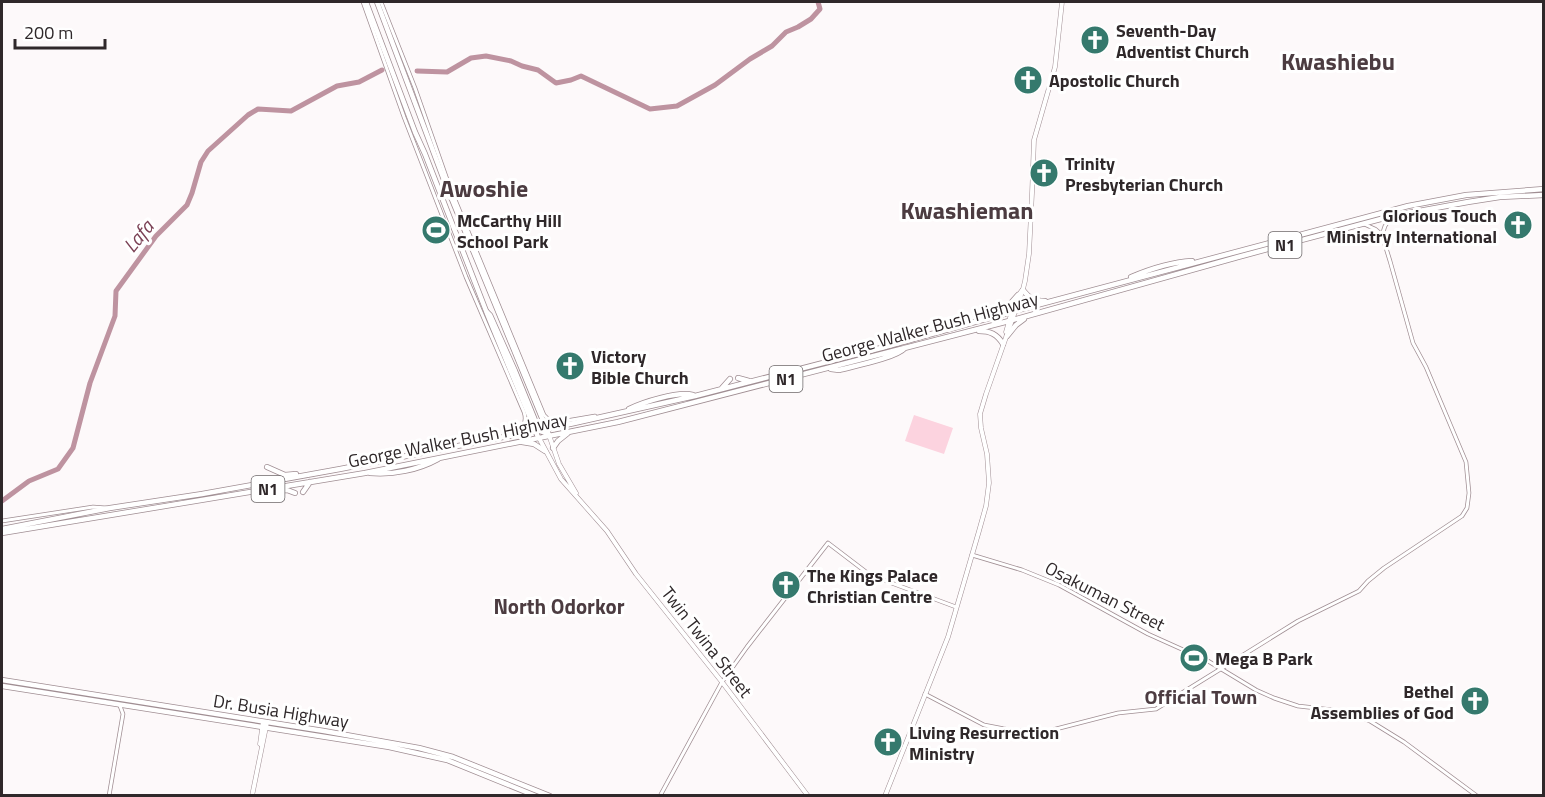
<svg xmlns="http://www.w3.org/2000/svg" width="1545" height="797" font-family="'Titillium Web',sans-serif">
  <rect width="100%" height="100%" fill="#fdf9fa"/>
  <path fill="#fcd3df" d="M437,219L444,236L435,240L428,223Z
    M914,415L953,428L944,454L905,441Z"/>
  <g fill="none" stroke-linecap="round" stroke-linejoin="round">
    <path stroke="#be93a0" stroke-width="5" d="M417,71L447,72L471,58L486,56L511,61L522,66L538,70L556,83L571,80L581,76L650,109L677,106L715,85L750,59L772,46L786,32L798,27L811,19L820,9L818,2
      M2,501L29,481L58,469L73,448L90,383L115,316L116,291L156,236L187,205L192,193L201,162L208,151L248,115L258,109L291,111L337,86L359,82L382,70"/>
    <g stroke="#a08e93" stroke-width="4.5">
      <path id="tertiary" d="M363,2L404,117L466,277L524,412C527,421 524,428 517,434
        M381,2L415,88L449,185L544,415L549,420L554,423L595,416
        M1382,235L1385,226L1392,216
        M2,521L93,507L107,508
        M972,555L1022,570L1059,585L1148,634L1208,661L1256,690L1274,698L1298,706L1342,711L1370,721L1404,742L1477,796
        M925,694L984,725L1015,731L1052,730L1118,713L1156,709L1298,621L1359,591L1368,581L1384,568L1462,516L1467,508L1469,493L1466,462L1426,367L1413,343L1390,261L1382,235L1375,229L1364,224
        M109,796L123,714L120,706
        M660,796L722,682L747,647L828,543L870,575L956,607"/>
    </g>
    <g stroke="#a08e93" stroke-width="5">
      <path id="secondary" d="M1006,332L1015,300L1023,289L1025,281L1029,254L1032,193L1034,140L1055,67L1062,2
        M549,435L559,464L576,493
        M539,438L561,479L607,531L636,574L722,682L808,796
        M260,744L263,722
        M252,796L267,722
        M885,796L948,637L979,531L986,506L989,483L987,454L981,428L980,414L986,394L1023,289"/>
    </g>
    <g stroke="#a08e93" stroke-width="6">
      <path id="primary" d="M366,2L415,132L425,154L488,316L538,437
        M377,2L444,180L549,435"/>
    </g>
    <g stroke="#a08e93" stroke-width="6">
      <path id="trunk" d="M1131,277C1150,269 1172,262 1192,261
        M1023,290C1030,299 1034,301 1045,301
        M487,312L490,315L515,371L539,430L549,435
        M1002,313L1018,295
        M979,331C990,331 997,334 1003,344
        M1007,336L1016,325L1024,319
        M831,369L839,370C854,366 896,358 905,348
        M738,378L749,381
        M722,388L730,379
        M629,409C643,402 678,391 693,395
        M537,424L541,425L543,422
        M522,442L534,444L545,451
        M553,448L558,441L568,433
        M267,467L285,475L296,474
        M370,473C393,475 418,470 438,459
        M303,492L310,482
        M262,493L287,490L295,493
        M2,529L110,508L202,494L340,469L570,424L695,396L881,348L1011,312L1408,206L1466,195L1544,189
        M2,533L365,473L618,422L1009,321L1238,257L1392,216L1468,202L1500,197L1544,195
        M2,680L324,731L419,748L453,757L550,796
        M2,686L389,747L447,760L536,796"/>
    </g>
    <use href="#tertiary" stroke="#fff" stroke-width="3"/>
    <use href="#secondary" stroke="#fff" stroke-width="4"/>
    <use href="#primary" stroke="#fff" stroke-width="4.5"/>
    <use href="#trunk" stroke="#fff" stroke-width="4.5"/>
  </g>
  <defs>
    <g id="church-disc" transform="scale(1.5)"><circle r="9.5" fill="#35796d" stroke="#fff"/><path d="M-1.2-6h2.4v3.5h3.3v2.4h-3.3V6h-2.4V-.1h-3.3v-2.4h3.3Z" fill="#fff"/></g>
    <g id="stadium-disc" transform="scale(1.5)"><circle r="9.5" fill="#35796d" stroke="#fff"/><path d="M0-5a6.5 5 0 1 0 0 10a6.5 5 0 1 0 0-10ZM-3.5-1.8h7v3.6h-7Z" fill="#fff"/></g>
  </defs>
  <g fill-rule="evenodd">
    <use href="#church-disc" x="1095" y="40"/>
    <use href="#church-disc" x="1028" y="80"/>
    <use href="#church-disc" x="1044" y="173"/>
    <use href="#church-disc" x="1518" y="225"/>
    <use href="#stadium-disc" x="436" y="230"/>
    <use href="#church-disc" x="570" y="366"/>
    <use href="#church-disc" x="786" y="585"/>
    <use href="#stadium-disc" x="1194" y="658"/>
    <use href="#church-disc" x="1475" y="701"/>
    <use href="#church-disc" x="888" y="742"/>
  </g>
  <g text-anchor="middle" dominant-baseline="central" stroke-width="6" stroke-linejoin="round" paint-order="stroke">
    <g fill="#fff" stroke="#6d686a" stroke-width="1.5">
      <rect x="1268.5" y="232" width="33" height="26" rx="4.5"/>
      <rect x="769.5" y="366" width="33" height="26" rx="4.5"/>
      <rect x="251.5" y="476" width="33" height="26" rx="4.5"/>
    </g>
    <g font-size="16" font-weight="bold" fill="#2f282a">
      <text x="1285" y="245">N1</text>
      <text x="786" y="379">N1</text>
      <text x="268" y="489">N1</text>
    </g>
    <g font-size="18" font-weight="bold" fill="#2f282a" stroke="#fff" text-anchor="start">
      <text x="1116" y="30">Seventh-Day<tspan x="1116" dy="21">Adventist Church</tspan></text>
      <text x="1049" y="80">Apostolic Church</text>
      <text x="1065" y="163">Trinity<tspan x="1065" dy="21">Presbyterian Church</tspan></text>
      <text x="1497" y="215" text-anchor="end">Glorious Touch<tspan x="1497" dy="21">Ministry International</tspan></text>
      <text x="457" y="220">McCarthy Hill<tspan x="457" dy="21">School Park</tspan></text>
      <text x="591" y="356">Victory<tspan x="591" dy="21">Bible Church</tspan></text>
      <text x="807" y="575">The Kings Palace<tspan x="807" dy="21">Christian Centre</tspan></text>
      <text x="1215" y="658">Mega B Park</text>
      <text x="1454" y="691" text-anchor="end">Bethel<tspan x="1454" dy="21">Assemblies of God</tspan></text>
      <text x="909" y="732">Living Resurrection<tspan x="909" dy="21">Ministry</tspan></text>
    </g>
    <g font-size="18" fill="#2f282a" stroke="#fff">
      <text transform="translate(930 327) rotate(-15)">George Walker Bush Highway</text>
      <text transform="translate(458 440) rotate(-11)">George Walker Bush Highway</text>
      <text transform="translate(1105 596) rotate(27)">Osakuman Street</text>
      <text transform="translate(707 642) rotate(52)">Twin Twina Street</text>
      <text transform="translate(281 711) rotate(9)">Dr. Busia Highway</text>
    </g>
    <g font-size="20" font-style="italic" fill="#7b4155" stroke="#fff">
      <text transform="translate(138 236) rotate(-51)">Lafa</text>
    </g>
    <g font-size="20" font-weight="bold" fill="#4c3c41" stroke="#fff">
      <text x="1201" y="696">Official Town</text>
    </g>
    <g font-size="21" font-weight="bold" fill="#4c3c41" stroke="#fff">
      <text x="559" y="606">North Odorkor</text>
    </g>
    <g font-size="24" font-weight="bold" fill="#4c3c41" stroke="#fff">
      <text x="1338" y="61">Kwashiebu</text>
      <text x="484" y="188">Awoshie</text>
      <text x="967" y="210">Kwashieman</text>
    </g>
  </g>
  <rect width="1545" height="797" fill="none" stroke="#2f282a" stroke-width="6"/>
  <path d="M15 39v9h90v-9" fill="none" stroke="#2f282a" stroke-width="3"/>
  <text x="24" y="39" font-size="18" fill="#2f282a" stroke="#ffffff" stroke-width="4.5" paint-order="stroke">200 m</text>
</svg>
